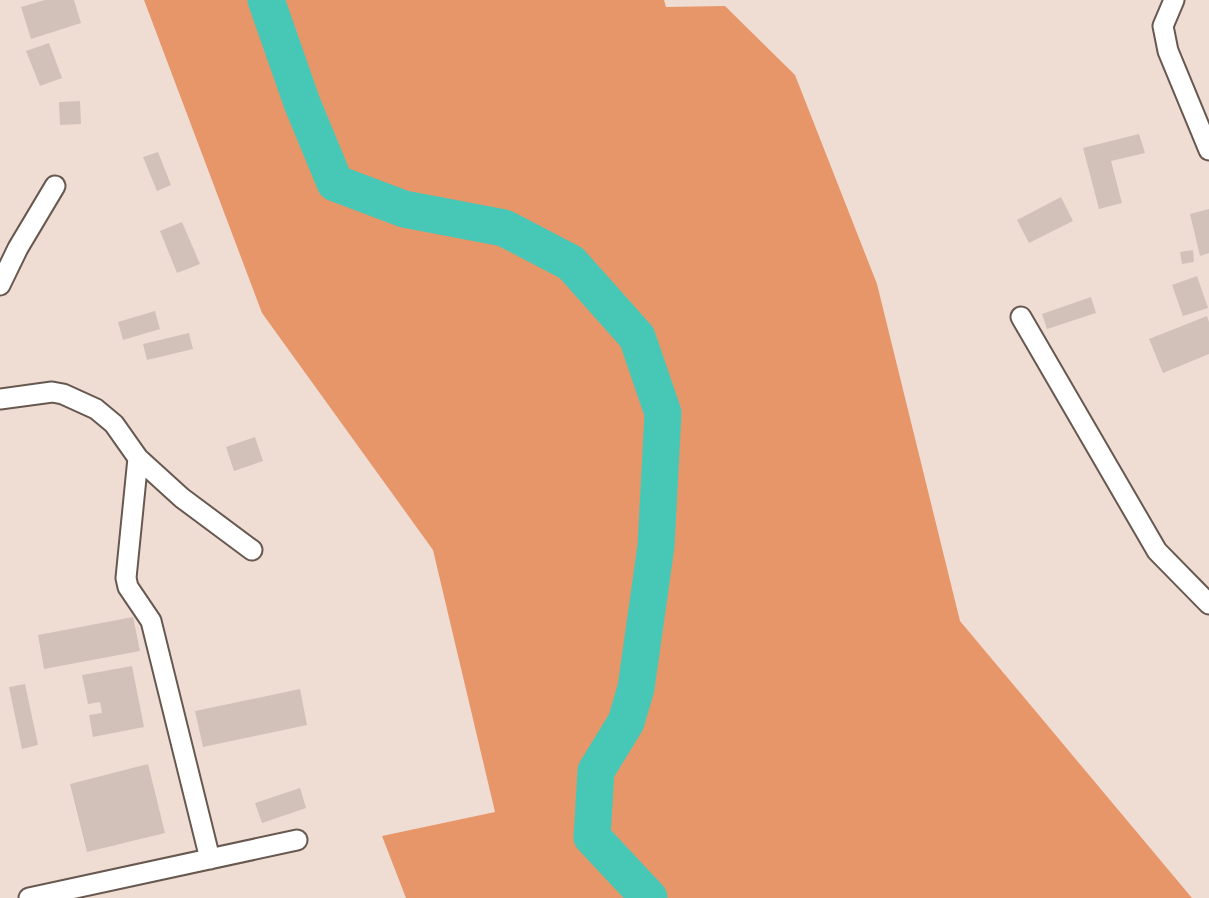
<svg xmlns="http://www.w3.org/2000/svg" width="1209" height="898" font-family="Lato,sans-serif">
  <rect width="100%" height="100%" fill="#efddd4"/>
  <path fill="#e79669" d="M144,0H664L666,7L725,6L795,75L877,284L960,621L1192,898H406L382,836L495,812L433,550L262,313Z"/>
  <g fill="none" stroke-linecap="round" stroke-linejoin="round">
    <path stroke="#47c8b6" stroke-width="37" d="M266,0L302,103L335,183L404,209L504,228L571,263L637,337L663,413L656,546L636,688L626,722L596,771L592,837L649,898"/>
  </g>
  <path fill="#d2c1b8" d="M45,0H74L81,23L31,39L21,7Z
    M49,43L62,78L40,86L26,51Z
    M80,101L81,124L60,125L59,102Z
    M1139,134L1145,153L1111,161L1122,203L1099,209L1083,148Z
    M158,152L171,185L157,191L143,157Z
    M1061,197L1073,221L1029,243L1017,220Z
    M1209,209V253L1200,256L1190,214Z
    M182,222L200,264L177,273L160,231Z
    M1193,250L1194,262L1182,264L1180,252Z
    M1197,276L1208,308L1183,316L1172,285Z
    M1091,297L1096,313L1047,329L1042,314Z
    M155,311L160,329L123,340L118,322Z
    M1207,316L1209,322V354L1163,373L1149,339Z
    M189,333L193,349L147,360L143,344Z
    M255,437L263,461L234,471L226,447Z
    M133,617L140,651L44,669L38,635Z
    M132,666L144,727L93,737L89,715L102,713L100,702L88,704L82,675Z
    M25,684L38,745L22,749L9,687Z
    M300,689L307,725L203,747L195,711Z
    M148,764L165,833L87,852L70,784Z
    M300,788L306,808L262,823L255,803Z"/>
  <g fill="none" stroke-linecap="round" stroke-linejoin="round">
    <g stroke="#675850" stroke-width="23">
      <path id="minor" d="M1174,0L1163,26L1168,51L1209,150
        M0,285L18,248L55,186
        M1021,317L1157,551L1209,604
        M0,399L52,392L63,394L96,409L114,424L138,458L182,498L252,550
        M138,458L126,578L128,587L151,621L210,859
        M29,898L297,840"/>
    </g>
    <use href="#minor" stroke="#fff" stroke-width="19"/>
  </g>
</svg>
